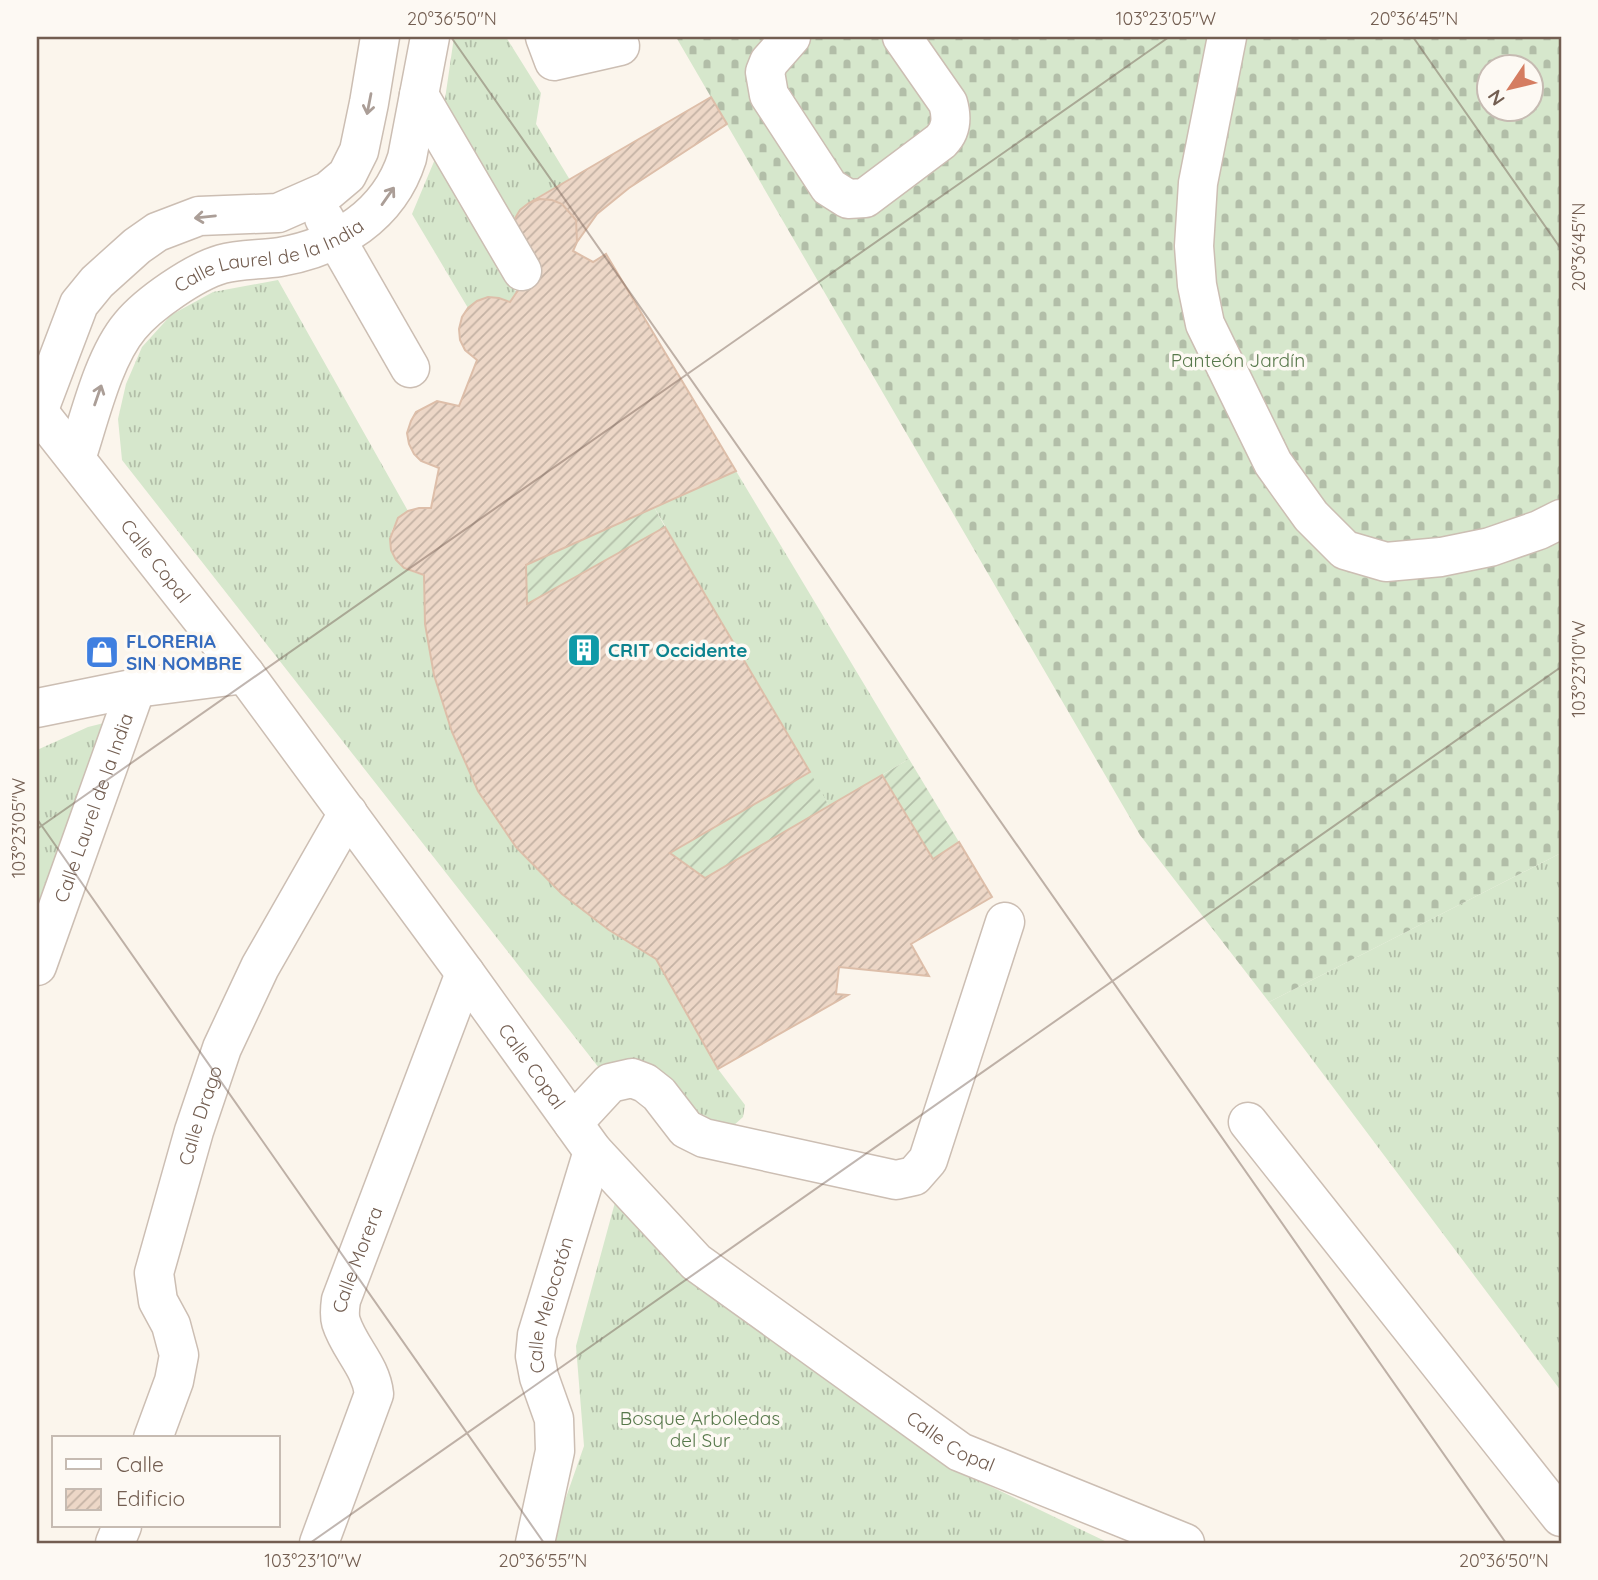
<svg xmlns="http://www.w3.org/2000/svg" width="1598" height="1580" font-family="Quicksand,sans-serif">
  <defs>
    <pattern id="grass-tufts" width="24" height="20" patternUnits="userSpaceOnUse" patternTransform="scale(1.75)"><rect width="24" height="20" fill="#d6e7cc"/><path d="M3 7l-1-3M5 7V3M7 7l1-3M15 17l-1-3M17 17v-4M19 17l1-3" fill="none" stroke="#b2bea8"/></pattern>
    <pattern id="cemetery-stones" width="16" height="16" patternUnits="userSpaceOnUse" patternTransform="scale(1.75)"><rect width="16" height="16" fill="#d6e7cc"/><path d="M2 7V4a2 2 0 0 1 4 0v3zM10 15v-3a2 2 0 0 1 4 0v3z" fill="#b2bea8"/></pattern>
    <pattern id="garden-furrows" width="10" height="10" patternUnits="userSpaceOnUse" patternTransform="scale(1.75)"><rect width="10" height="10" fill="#d6e7cc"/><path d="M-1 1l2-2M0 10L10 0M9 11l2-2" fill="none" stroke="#b2bea8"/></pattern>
    <pattern id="building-hatch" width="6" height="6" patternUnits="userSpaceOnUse" patternTransform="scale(1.75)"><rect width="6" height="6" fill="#edd7c7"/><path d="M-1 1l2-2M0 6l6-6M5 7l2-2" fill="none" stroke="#c4b2a4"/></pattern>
  </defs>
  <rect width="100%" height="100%" fill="#fbf5ec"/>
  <path fill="url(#grass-tufts)" d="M454,37H506L541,93L536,124L570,180C550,191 526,200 514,219L444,106Z
    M438,152L516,292L510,302C493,296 482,297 468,308L412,214Z
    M278,280L408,511C377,533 388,568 424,575L434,675L452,732L478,791L516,847L562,894L609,930L656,959L718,1069L745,1105L743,1117L733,1126L701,1122L603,1073L122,460L118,419L126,384L142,347L171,315L213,292Z
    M736,471L909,759L829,806L654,507Z
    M112,721L37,929V750L88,727Z
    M1561,853V1391L1269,1002Z
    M617,1195L946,1465L1109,1543H550L584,1446L576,1346Z"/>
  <path fill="url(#cemetery-stones)" fill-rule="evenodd" d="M676,37H1561V853L1269,1002L1140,835ZM1490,66H1532V108H1490Z"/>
  <path fill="url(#garden-furrows)" d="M654,507L665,527L527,604L526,565Z
    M909,759L959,842L933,859L882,775Z
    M810,772L829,806L705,878L670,853Z"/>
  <path fill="url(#building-hatch)" stroke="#ddbea9" stroke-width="2" d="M711,97L727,124L629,188L597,214L577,242L576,220L562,204L552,200L540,199L529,203Z
    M540,199L552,200L562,204L576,220L577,242L573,251L593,262L606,254L736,471L526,565L527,604L665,527L810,772L670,853L705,878L882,775L933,859L959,842L992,897L911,944L929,976L839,967L836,994L848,995L718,1069L656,959L609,930L562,894L516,847L478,791L452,732L434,675L425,624L424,575L404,568L396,560L391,550L390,539L398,518L408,511L419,508H431L439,468L421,461L414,454L409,444L407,433L411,421L416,412L437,401L459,406L477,360L465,350L460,340L459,329L462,317L468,308L477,301L488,297L499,298L510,302L535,265L514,220L520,210L529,203Z"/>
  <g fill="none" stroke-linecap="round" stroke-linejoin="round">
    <g stroke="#ccbeb3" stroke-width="41">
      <g id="minor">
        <path d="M545,37L554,61L620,46L613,37"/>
        <path d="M791,37L769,62L765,72L769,95L829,187L848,199L865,198L941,141C952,130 952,117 948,103L902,37"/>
        <path d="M1227,37L1198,183L1194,246L1197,285L1205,324L1273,463L1311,516L1345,550L1386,562L1441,557L1490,547L1539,530L1561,519"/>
        <path d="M419,95L522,271"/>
        <path d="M324,218L410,368"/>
        <path id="s1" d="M37,410L245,674L465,973L593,1151L696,1262L960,1452L1185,1543"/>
        <path d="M38,412L79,304L97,282L137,246L157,232L199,216L278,213L328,191L347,175L359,151L369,103L380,37"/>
        <path id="s2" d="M76,459C89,420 103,358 130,326C148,304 194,272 222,264C240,259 261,260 280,257C338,247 389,215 407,158L430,37"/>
        <path d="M37,708L136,688L245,674"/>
        <path id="s3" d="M37,966L136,688"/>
        <path d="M1248,1122L1561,1517"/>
        <path d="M573,1123L610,1083L632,1078L645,1083L659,1094L686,1129L704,1138L896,1180L914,1176L928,1160L1005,922"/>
        <path id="s4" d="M153,1438L174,1381L179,1355L171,1325L158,1301L154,1273L194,1131L222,1048L260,967L348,813"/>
        <path d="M115,1543L122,1526"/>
        <path id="s5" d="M319,1543L374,1394C371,1366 349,1348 341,1322C339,1315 340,1307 341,1300L465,973"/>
        <path id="s6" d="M535,1543L555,1451L554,1419L539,1377L535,1356L537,1335L593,1151"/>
      </g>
    </g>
    <use href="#minor" stroke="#fff" stroke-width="38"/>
  </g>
  <defs><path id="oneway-shaft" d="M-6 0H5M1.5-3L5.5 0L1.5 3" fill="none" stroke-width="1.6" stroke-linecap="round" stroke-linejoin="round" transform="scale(1.75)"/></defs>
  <g stroke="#ab9e97">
    <use href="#oneway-shaft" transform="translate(369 104) rotate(101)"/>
    <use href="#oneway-shaft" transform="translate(388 196) rotate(-55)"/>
    <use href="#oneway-shaft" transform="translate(205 217) rotate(174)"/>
    <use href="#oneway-shaft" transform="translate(98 395) rotate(-71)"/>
  </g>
  <path fill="none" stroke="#735e51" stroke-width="2" stroke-opacity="0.45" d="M451,37L1506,1543M1413,37L1561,249M37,819L544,1543M37,829L1169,37M310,1543L1561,667"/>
  <defs>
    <g id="building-square" transform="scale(1.75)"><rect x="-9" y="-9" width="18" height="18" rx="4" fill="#0f9aa8" stroke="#fdf9f3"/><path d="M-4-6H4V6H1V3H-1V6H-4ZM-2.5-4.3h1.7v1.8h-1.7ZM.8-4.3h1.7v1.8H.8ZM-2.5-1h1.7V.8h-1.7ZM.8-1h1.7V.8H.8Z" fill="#fff"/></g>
    <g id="shop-square" transform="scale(1.75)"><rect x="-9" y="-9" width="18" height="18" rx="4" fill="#3f7fe0" stroke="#fdf9f3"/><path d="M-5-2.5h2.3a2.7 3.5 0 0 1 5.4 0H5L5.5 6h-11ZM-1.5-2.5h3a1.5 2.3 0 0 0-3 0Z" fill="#fff"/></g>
  </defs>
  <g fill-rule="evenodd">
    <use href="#building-square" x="584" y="650"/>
    <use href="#shop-square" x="102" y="652"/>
  </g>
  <g text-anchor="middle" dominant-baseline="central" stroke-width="7" stroke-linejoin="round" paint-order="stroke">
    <g font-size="19" fill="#735e51" stroke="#fdf9f3">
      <text stroke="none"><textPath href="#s2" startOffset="304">Calle Laurel de la India</textPath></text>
      <text stroke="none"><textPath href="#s1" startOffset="192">Calle Copal</textPath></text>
      <text stroke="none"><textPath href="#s3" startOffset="168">Calle Laurel de la India</textPath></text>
      <text stroke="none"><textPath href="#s1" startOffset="822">Calle Copal</textPath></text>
      <text stroke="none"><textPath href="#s4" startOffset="338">Calle Drago</textPath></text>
      <text stroke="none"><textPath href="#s5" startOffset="304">Calle Morera</textPath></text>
      <text stroke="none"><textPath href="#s6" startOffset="245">Calle Melocotón</textPath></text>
      <text stroke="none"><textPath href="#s1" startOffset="1390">Calle Copal</textPath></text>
    </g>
    <g font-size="19" fill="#57784b" stroke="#fdf9f3">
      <text x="1238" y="360">Panteón Jardín</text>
      <text x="700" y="1418">Bosque Arboledas<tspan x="700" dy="22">del Sur</tspan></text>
    </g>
    <g font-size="19" font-weight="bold" fill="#366cbe" stroke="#fdf9f3" text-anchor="start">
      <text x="126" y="641">FLORERIA<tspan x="126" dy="22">SIN NOMBRE</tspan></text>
    </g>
    <g font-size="19" font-weight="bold" fill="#0d838f" stroke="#fdf9f3" text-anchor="start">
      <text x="608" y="650">CRIT Occidente</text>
    </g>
  </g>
  <rect width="1598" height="1580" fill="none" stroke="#fdf9f3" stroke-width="77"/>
  <rect x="52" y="1436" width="228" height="91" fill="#fdf9f3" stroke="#c6bbb2" stroke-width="2"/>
  <rect x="66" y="1459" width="35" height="10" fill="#ffffff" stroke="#c6bbb2" stroke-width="2"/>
  <text x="116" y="1472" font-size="21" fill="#735e51">Calle</text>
  <rect x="66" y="1489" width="35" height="21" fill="url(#building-hatch)" stroke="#c6bbb2" stroke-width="2"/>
  <text x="116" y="1506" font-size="21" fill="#735e51">Edificio</text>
  <g transform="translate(1510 88) rotate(235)"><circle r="33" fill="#fdf9f3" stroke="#c6bbb2" stroke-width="2"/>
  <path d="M0-5L12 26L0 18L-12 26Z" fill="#d57d61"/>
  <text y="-10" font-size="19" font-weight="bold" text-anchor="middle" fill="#735e51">N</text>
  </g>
  <rect x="38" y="38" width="1522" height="1504" fill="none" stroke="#735e51" stroke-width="2.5"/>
  <g font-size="18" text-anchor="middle" fill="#735e51">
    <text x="452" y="25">20°36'50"N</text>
    <text x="1166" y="25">103°23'05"W</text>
    <text x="1414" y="25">20°36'45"N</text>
    <text transform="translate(1579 247) rotate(-90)" y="6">20°36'45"N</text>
    <text transform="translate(1579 669) rotate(-90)" y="6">103°23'10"W</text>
    <text transform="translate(19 828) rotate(-90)" y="6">103°23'05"W</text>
    <text x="313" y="1567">103°23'10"W</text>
    <text x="543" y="1567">20°36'55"N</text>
    <text x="1504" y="1567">20°36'50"N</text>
  </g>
</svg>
